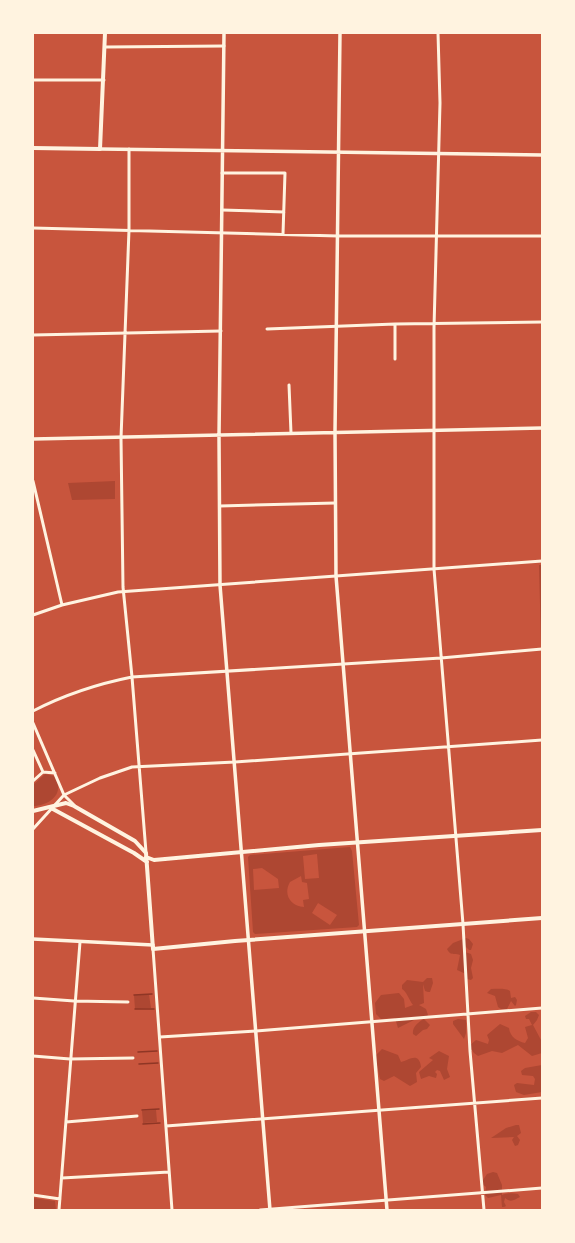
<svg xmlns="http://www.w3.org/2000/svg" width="575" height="1243" font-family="Raleway,sans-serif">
  <rect width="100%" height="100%" fill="#c8553d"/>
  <path fill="#ae4732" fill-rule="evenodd" d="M115,481V499L72,500L68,483Z
    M539,565H542L541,645V644Z
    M45,774L54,776C56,780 59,784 58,789C57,800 43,806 33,806V785Z
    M350,847L352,851L359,925L357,927L255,934L253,932L248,857L250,855ZM317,854L319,878L305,879L303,856ZM262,868L278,879L279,888L254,890L253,869ZM301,876L302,882L307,883L309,899L303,900L304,907C290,906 283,894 290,882ZM318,903L337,915L330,925L312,913Z
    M466,938L469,939L473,944L471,950H469L465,946V952L471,954L473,960L471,968L473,978L471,980L467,979L466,974L457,970L460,955C454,952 451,957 447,949L453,943Z
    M427,978H432L433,983L430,992H428L425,991L423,984L424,1003L419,1005L426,1009L428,1015L424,1019L430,1025L427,1029L423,1030L416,1036L413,1034C412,1027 418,1023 423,1019H416L398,1028L395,1018L381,1019L376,1014L375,1003L381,995L399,993L404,999L405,1008L413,1005C409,1000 407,992 402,989V985L407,980L423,982Z
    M491,989C497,989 506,988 510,991L511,998L515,997L517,1000L516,1005L515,1006L511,1001L507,1009H501L498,1007L495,996L487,993Z
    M134,995H149L151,1008L135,1009Z
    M531,1012H536L539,1015L537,1020L533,1025L541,1040L542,1053L532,1056L518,1045L502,1053L492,1051L478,1056L474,1053L469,1046L476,1040L488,1044L489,1040L487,1035L500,1024L509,1028C510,1037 517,1041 525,1043L528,1038L525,1027L532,1025L529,1019H526L525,1016Z
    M458,1019L466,1020V1033L464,1039L453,1024V1021Z
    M382,1049L398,1055L401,1062C409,1060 419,1051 421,1067L416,1073L417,1082L410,1086L394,1076L384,1081L380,1079L375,1056Z
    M439,1051L449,1056L447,1069L450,1077L444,1080L440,1071L437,1070L435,1072L437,1074L436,1078L429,1076L421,1079L419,1072L433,1060L429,1058Z
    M542,1065V1092L524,1095L516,1092L514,1085L517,1083L534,1085L535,1079L533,1076L522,1075L521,1071L525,1068Z
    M156,1110L157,1122L143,1123L142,1111Z
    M516,1125H519L521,1133L517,1136L520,1140L518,1145L515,1146L512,1140L514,1137L491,1138L506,1128Z
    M493,1172L497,1173L502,1185V1195C507,1193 512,1193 518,1194L520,1197C514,1200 511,1203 505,1198L504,1202L506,1206L504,1207H502L501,1195L488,1198L485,1195L486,1187L481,1183L487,1174Z
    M33,1198L55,1201L56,1210H33Z"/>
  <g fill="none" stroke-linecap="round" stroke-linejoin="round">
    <path stroke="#8f3625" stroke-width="1.5" d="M134,995L152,994
      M135,1009H154
      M138,1052L157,1051
      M139,1064L158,1063
      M142,1110L159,1109
      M143,1124L160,1123"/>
    <path stroke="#fff3e0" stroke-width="3" d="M438,33L440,103L434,328V569L463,924L470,1051L484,1210
      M106,47L224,46
      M33,80H104
      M129,149V230L121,438L123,587L132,677L146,852
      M222,173H285L283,234
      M222,210L284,212
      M33,228L338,236H542
      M267,329L395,324L542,322
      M33,335L221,331
      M395,359V324
      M289,385L291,433
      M33,481L62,605
      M220,506L335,503
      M33,615L62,605L118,592L542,561
      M33,711C66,694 97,684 132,677L441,658L542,649
      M33,723L64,795L74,805
      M33,750L43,772
      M33,781L43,772L55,773
      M33,829L64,795L100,778L132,767L235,762L542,740
      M153,949L172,1210
      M33,998L74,1001L128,1002
      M160,1037L256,1031L542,1008
      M33,1056L70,1059L133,1058
      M66,1122L137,1116
      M166,1126L542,1098
      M62,1178L169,1172
      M33,1195L60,1199
      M59,1210L80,942
      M260,1210L542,1188"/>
    <path stroke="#fff3e0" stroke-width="3.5" d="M224,33L219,436L220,585L270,1210
      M340,33L335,432L336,576L387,1210
      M100,149L542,155
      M33,439L542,428
      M33,939L153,945"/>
    <path stroke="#fff3e0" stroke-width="4" d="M33,148L100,149L105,33
      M51,808L134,853L147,862
      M33,811L66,803L74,806L135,841L146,853L153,949L235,941L542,918
      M146,857L154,860L319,845L542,830"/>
  </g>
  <rect width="575" height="1243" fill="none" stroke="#fff3e0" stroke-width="68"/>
</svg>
